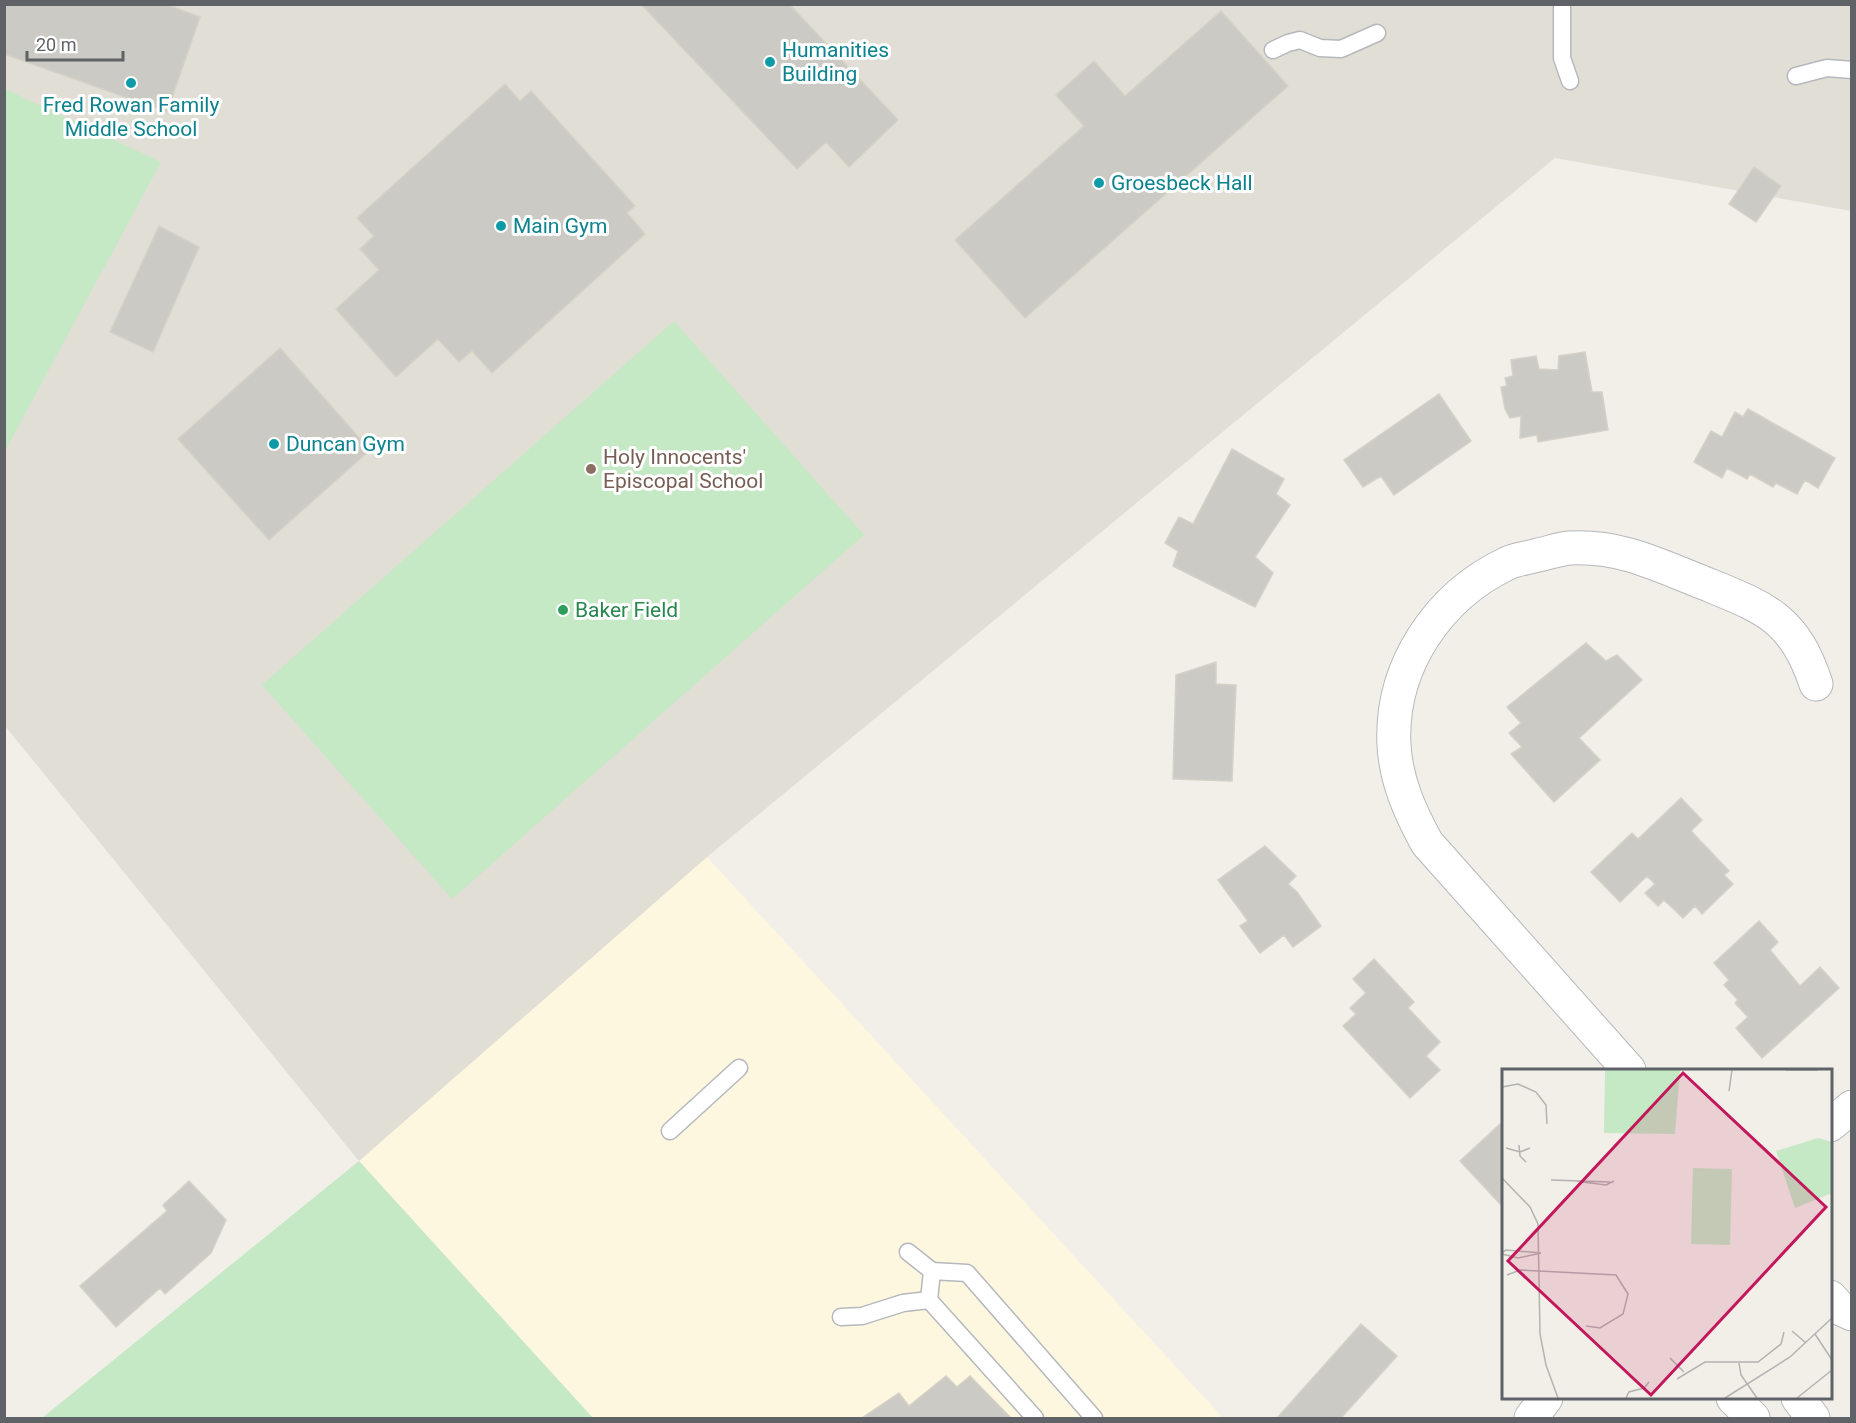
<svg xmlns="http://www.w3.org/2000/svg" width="1856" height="1423" font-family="Roboto,sans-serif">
  <rect width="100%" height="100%" fill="#f1efe8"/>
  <path fill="#fef7e0" d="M707,857L1223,1418H593L359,1161Z"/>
  <path fill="#e1ded6" d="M4,5H1851V211L1555,158L707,857L359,1161L5,726Z"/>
  <path fill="#c5e8c5" d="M5,89L161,162L5,451Z
    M674,321L864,535L452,899L262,685Z
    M359,1161L593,1418H42Z"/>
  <path fill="#cccac5" stroke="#d6d1c6" stroke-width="1.5" d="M4,4H165L200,17L167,112L4,54Z
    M641,4H789L898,120L849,167L826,142L797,169Z
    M1221,11L1288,86L1025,318L955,240L1084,126L1056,95L1094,61L1125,96Z
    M505,84L520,101L531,91L635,206L627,213L645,234L492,373L472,351L459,362L438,339L396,377L336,309L379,270L360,249L374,236L357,218Z
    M1754,167L1781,186L1756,222L1729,204Z
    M159,226L199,247L153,352L110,332Z
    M280,348L370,450L269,540L178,439Z
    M1585,352L1592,392H1602L1608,430L1538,442L1537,435L1520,438L1521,416L1510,418L1505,409L1501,387L1507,386L1505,378L1513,376L1511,360L1536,356L1539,369L1558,370L1559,356Z
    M1439,394L1471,441L1394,495L1381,476L1363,487L1344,460Z
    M1748,409L1835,458L1818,488L1805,480L1797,494L1776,483L1773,487L1750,474L1747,479L1727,468L1722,478L1694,462L1711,431L1722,437L1735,412L1743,417Z
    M1232,449L1284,479L1276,494L1290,505L1255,557L1273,573L1255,607L1173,566L1178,551L1165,543L1179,517L1193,524Z
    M1586,643L1606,661L1617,655L1642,680L1579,738L1600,760L1554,802L1511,754L1522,747L1509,733L1521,723L1507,707Z
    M1216,662V684L1236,685L1232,781L1173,779L1176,675Z
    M1681,798L1702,820L1691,831L1729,871L1724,875L1733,884L1702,914L1695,906L1683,918L1664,900L1658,906L1645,893L1655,884L1647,876L1620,902L1591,872L1632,833L1638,839Z
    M1265,846L1296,876L1288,884L1297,892L1321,926L1293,947L1284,935L1260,953L1240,926L1248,921L1218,880Z
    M1759,921L1778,942L1770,950L1800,986L1820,967L1839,988L1762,1058L1736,1028L1748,1017L1735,1003L1738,1000L1724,985L1729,980L1714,963Z
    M1374,959L1414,1002L1408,1008L1440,1042L1426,1056L1440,1070L1410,1098L1343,1026L1356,1014L1350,1008L1366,993L1353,979Z
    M1500,1124L1504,1128V1208L1460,1161Z
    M189,1181L226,1220L211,1253L165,1294L160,1288L116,1327L80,1286L167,1211L163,1205Z
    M1361,1324L1397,1356L1341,1418H1277Z
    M946,1376L957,1387L970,1376L1011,1418H862L899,1393L909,1406Z"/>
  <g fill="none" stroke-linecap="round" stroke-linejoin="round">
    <g stroke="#b5b8bc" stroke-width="19">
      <path id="service" d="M1562,4V58L1570,81
        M1273,50L1288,43L1300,40L1320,48L1341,49L1377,33
        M1796,76L1827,68L1852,70
        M670,1131L739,1068
        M908,1252L932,1271L967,1273L1094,1418
        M932,1271L929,1300L1035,1418
        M841,1317L862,1316L903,1303L929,1300"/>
    </g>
    <g stroke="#b5b8bc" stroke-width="35">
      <path id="minor" d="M1629,1070L1427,843C1410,812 1396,781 1394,745C1390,667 1438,596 1508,563C1517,559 1528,558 1538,555C1548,553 1559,549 1569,548C1620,545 1658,565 1704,583C1765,608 1794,617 1816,684
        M1830,1125L1852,1107
        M1830,1297L1841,1309L1852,1314
        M1733,1398L1753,1418
        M1798,1398L1813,1418
        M1531,1418L1546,1398"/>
    </g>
    <use href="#service" stroke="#fff" stroke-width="16"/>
    <use href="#minor" stroke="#fff" stroke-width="33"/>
  </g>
  <g fill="#0f9aa8" stroke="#fff" stroke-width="2">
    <circle cx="770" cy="62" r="6"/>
    <circle cx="131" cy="83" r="6"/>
    <circle cx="1099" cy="183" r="6"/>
    <circle cx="501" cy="226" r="6"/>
    <circle cx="274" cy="444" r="6"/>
  </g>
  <circle fill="#8d6e63" stroke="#fff" stroke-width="2" cx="591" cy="469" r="6"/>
  <circle fill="#2e9e5b" stroke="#fff" stroke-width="2" cx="563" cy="610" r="6"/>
  <g text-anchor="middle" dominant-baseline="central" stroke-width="6" stroke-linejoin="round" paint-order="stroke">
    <g font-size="21" fill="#0d838f" stroke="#fff" text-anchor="start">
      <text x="782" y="50">Humanities<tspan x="782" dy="24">Building</tspan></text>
      <text x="131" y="105" text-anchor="middle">Fred Rowan Family<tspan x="131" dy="24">Middle School</tspan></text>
      <text x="1111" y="183">Groesbeck Hall</text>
      <text x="513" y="226">Main Gym</text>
      <text x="286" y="444">Duncan Gym</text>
    </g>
    <g font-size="21" fill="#785e54" stroke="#fff" text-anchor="start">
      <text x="603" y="457">Holy Innocents'<tspan x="603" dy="24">Episcopal School</tspan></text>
    </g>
    <g font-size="21" fill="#27864d" stroke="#fff" text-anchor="start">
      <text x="575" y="610">Baker Field</text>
    </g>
  </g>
  <g transform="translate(1502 1069)">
    <rect width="330" height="330" fill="#f1efe8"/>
    <path d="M103,1H178L173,65L102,64ZM316,69L330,73V124L293,139L274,82ZM191,99L230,100L228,176L189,175Z" fill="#c5e8c5"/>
    <path fill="none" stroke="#b3b3b1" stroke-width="1.5" d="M284,1H316M0,18L16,15L34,23L44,36L45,55M227,22L230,1M17,76L18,87L24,93M4,79L18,83L28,79M0,109L28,138L36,155L38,265L44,296L56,329M49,111L108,113M73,112L104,116L112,112M0,184L4,181L39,184M0,185L16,189L39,184M5,206L18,201L114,206L126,225L121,245L98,259L84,257M290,262L304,274M313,265L330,291M168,289L182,303M237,294L239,306L255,329M175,310L203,293H256L279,275L282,263M124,329L127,323L142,319L147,313M223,329L288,288L330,249M295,329L330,301"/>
    <path fill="#c2185b" fill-opacity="0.15" stroke="#c2185b" stroke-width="3" d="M181,4L324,138L149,326L6,192Z"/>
    <rect width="330" height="330" fill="none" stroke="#5f6368" stroke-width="3"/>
  </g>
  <rect width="1856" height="1423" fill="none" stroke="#5f6368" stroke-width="12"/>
  <path d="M27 51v9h96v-9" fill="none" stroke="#5f6368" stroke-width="3"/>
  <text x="36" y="51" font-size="18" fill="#5f6368" stroke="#ffffff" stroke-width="4.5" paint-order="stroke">20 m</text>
</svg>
